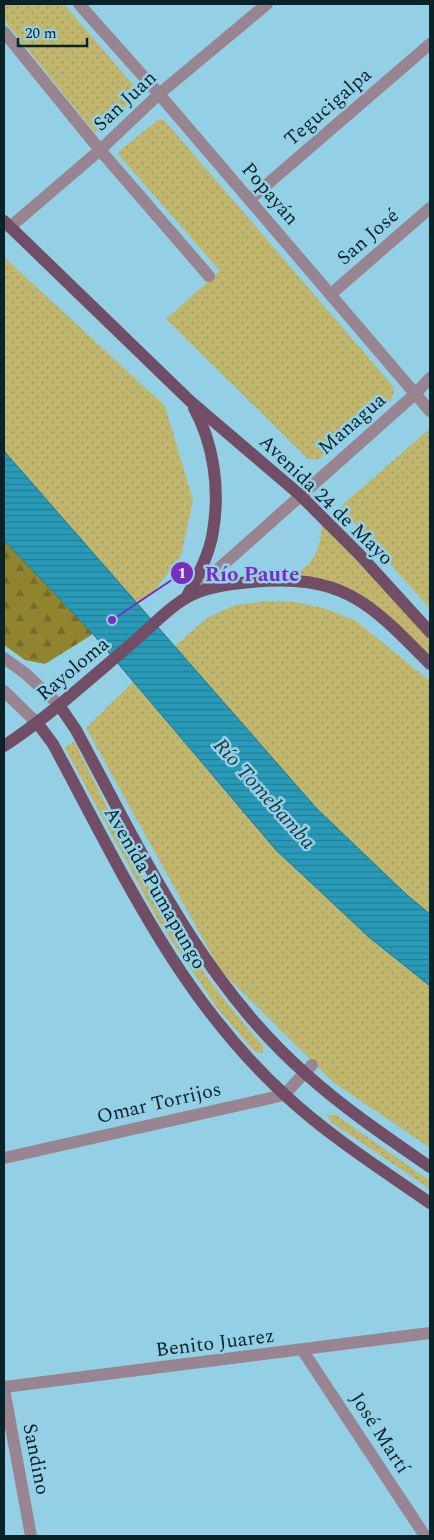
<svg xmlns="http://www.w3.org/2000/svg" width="434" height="1540" font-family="Spectral,serif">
  <defs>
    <pattern id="grass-dots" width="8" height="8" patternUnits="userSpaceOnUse" patternTransform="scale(1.25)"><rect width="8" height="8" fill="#c1b66e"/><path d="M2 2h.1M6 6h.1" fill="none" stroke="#a49c5f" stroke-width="1.8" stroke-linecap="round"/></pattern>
    <pattern id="forest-firs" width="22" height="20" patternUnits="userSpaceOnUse" patternTransform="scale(1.25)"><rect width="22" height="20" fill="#91842e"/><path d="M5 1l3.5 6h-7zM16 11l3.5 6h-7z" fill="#756c27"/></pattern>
    <pattern id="water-rules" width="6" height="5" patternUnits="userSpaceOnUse" patternTransform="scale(1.25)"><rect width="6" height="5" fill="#299bb9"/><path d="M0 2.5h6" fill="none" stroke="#217e97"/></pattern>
  </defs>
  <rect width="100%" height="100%" fill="#93d0e5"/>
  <path fill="url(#grass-dots)" d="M4,4H64L134,86L131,102L95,133L4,20Z
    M159,119L165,121L392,385L394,392L391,400L319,459H308L166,319L220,271L117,153Z
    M4,257L165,406L193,500L181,556L155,590L136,604L4,451Z
    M428,430L430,433V609L340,507Z
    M322,525L430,635V662L369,604L283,579C311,570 320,554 322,525Z
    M267,601L296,602L326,609L356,621L430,681V914C333,838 256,739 175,646L207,618L235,605Z
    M133,682L276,850L370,938L430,986V1148L333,1082L220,970L86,728Z
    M74,741C112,816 148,894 197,963C217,992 240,1019 263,1046V1053L255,1052L218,1009L159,922L65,748Z
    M327,1115H336L430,1181V1189L331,1122Z"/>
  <path fill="url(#forest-firs)" d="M4,540L93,634L45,664L25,660L4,645Z"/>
  <path fill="url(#water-rules)" stroke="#1f778e" d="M4,451L317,809L407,895L430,914V986L370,938L276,850L93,634L4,540Z"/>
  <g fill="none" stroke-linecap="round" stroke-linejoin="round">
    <path stroke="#998491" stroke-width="12" d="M79,4L159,94L430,411
      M4,32L100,150L209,276
      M250,199L430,44
      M10,227L100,150L159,94L267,4
      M331,294L430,208
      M189,595L415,394L430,378
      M4,658L26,674L59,705
      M4,691L38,724
      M4,1158L284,1095L312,1065
      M303,1351L425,1536
      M4,1387L430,1333
      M4,1389L31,1536"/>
    <path stroke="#714e65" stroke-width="12" d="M4,221L190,401L300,495L359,554L430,632
      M186,598C197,577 210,554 213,531C220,490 214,444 194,408
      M59,705L76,730C141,851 201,982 306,1074C345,1109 388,1138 430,1167
      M38,724L53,744C121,870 178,997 285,1095C329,1136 381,1169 430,1203
      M4,746C51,715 93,676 136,640C152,626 168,608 186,598C204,587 230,584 251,582C343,573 370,603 430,664"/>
  </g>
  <g text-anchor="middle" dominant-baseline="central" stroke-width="5" stroke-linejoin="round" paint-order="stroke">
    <g font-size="20" fill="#09232b" stroke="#93d0e5">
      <text transform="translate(125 101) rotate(-43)">San Juan</text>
      <text transform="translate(328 107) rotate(-41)">Tegucigalpa</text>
      <text transform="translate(270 194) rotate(49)">Popayán</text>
      <text transform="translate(368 237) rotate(-41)">San José</text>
      <text transform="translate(352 424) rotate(-41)">Managua</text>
      <text transform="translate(326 500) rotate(44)">Avenida 24 de Mayo</text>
      <text transform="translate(73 669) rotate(-40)">Rayoloma</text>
      <text transform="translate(155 888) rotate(60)">Avenida Pumapungo</text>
      <text transform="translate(159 1103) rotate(-13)">Omar Torrijos</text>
      <text transform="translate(215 1343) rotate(-7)">Benito Juarez</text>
      <text transform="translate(380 1433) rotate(57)">José Martí</text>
      <text transform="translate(36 1459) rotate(79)">Sandino</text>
    </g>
    <g font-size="21" font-style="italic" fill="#20383f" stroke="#93d0e5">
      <text transform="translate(264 794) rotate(48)">Río Tomebamba</text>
    </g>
  </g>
  <path fill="none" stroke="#7b2cbf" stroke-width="2" d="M112 620L182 573"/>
  <g fill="#7b2cbf" stroke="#93d0e5" stroke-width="2">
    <circle cx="112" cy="620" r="5"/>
    <circle cx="182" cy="573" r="12"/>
  </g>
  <g font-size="15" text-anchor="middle" font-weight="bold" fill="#fff">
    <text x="182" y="578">1</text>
  </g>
  <g font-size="21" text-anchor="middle" font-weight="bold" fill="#7b2cbf" stroke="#93d0e5" stroke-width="5" stroke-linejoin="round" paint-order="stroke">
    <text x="252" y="581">Río Paute</text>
  </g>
  <rect width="434" height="1540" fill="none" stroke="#09232b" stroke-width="10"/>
  <path d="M18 38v8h69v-8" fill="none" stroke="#09232b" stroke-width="2.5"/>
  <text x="25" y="38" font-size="15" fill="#09232b" stroke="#93d0e5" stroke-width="4" paint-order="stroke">20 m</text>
</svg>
